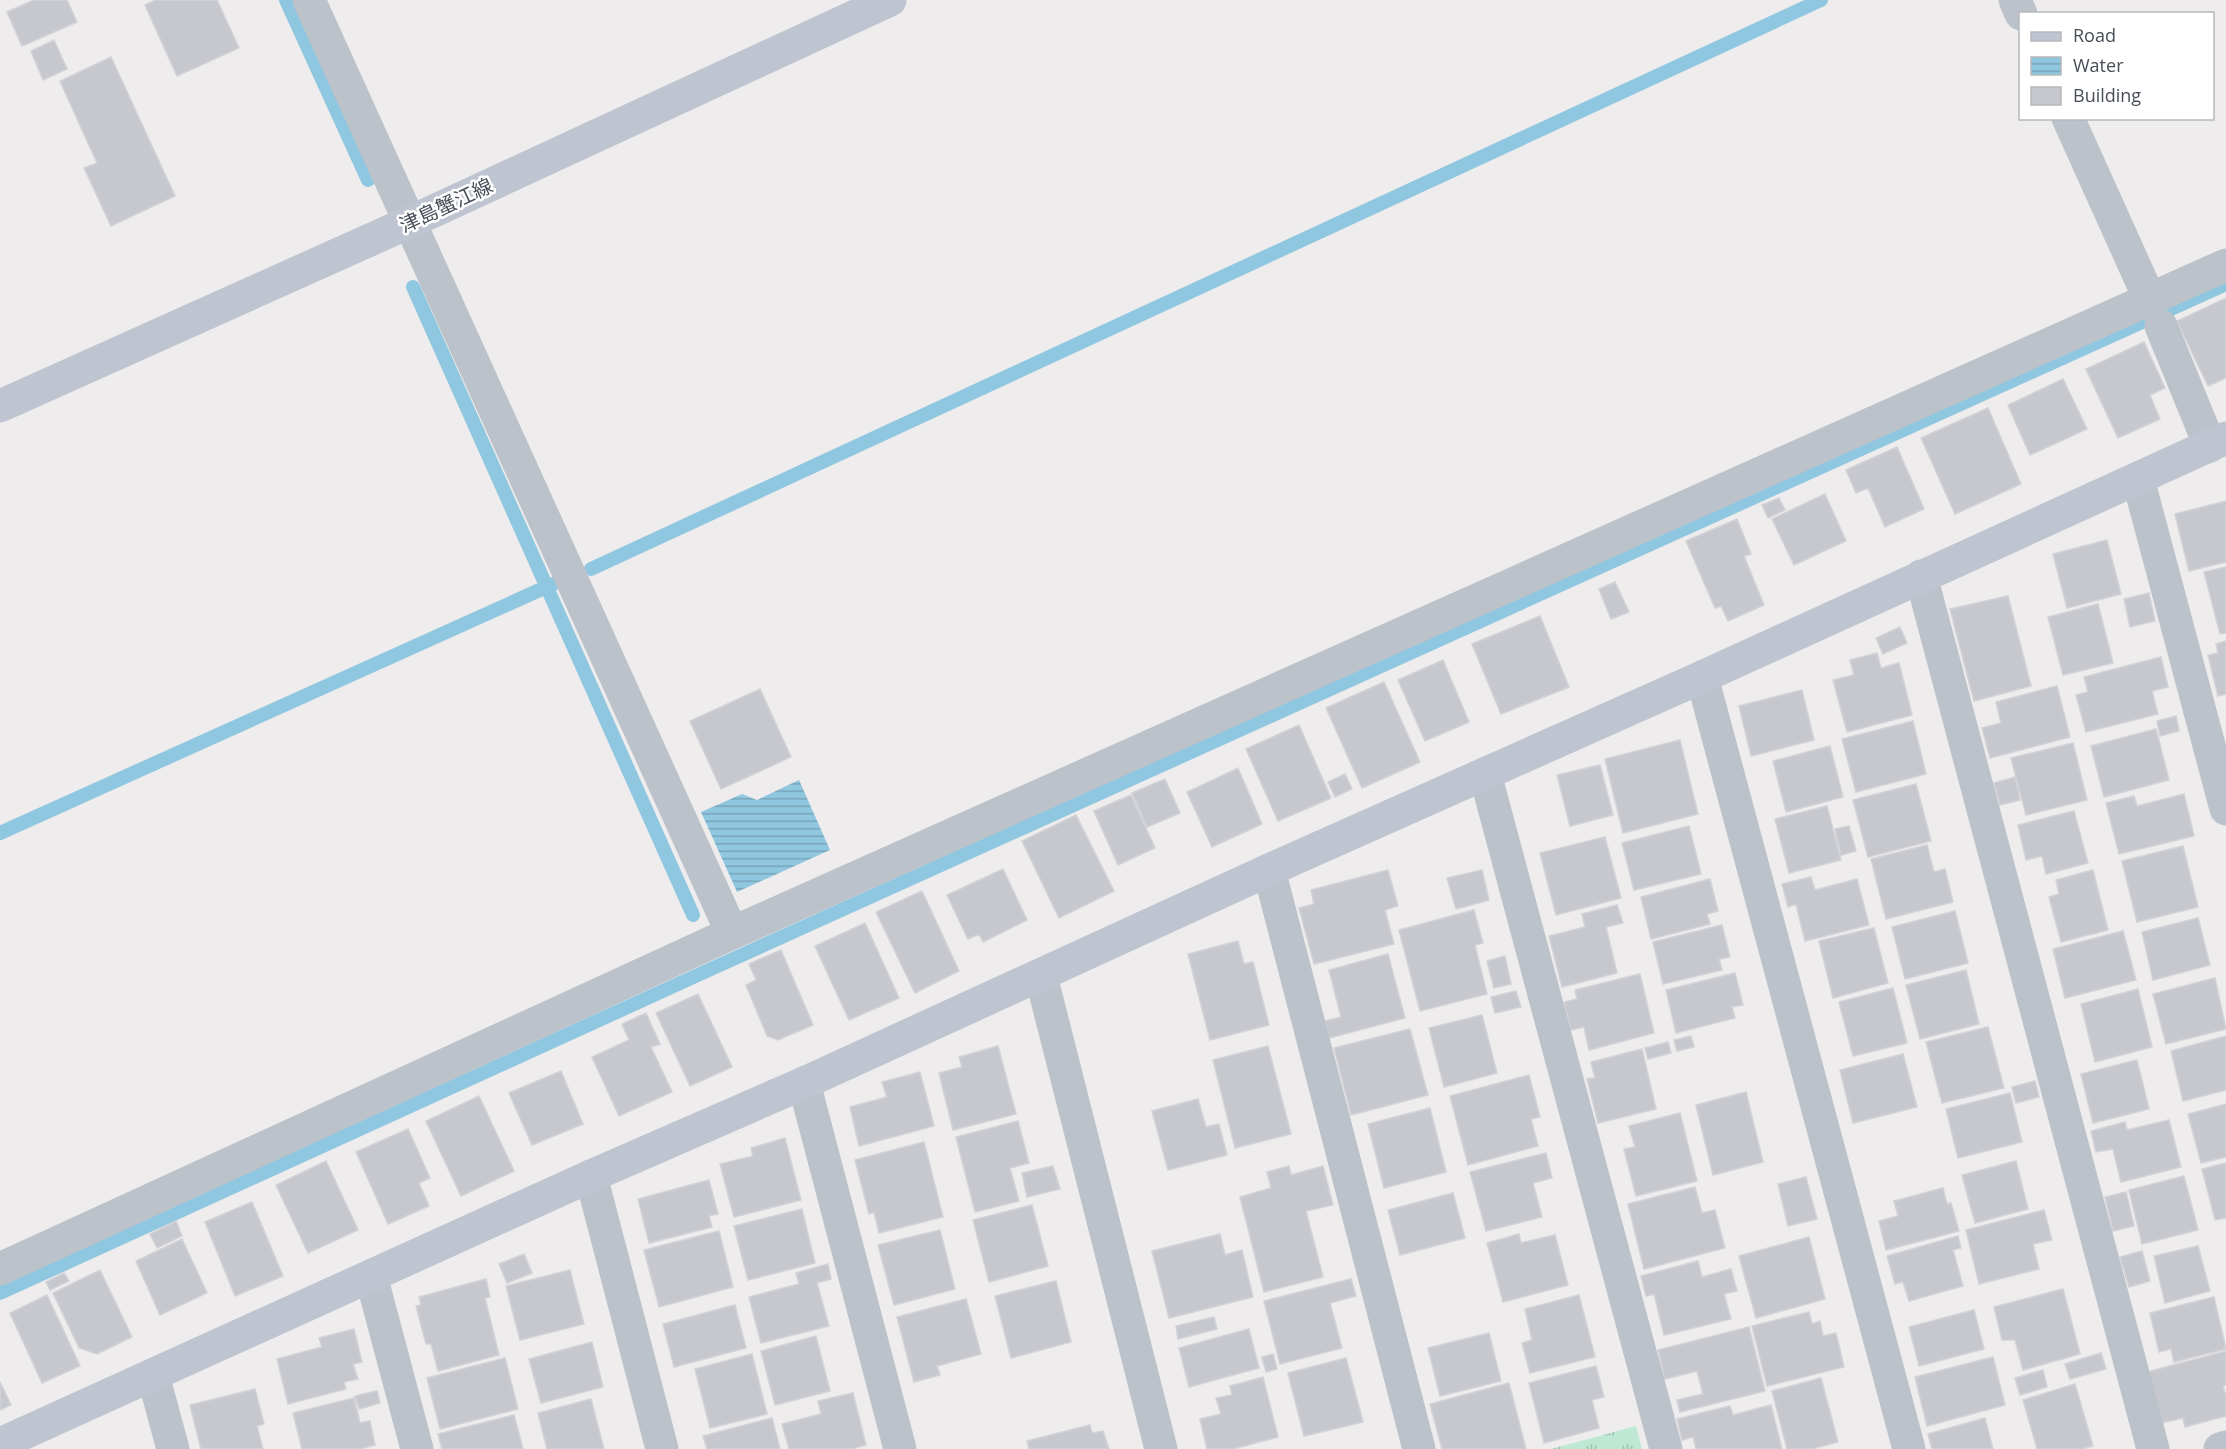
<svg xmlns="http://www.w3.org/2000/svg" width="2226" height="1449" font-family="'Open Sans','Noto Sans JP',sans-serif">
  <defs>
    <pattern id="grass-tufts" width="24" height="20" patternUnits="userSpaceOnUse" patternTransform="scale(1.5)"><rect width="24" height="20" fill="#bee8d3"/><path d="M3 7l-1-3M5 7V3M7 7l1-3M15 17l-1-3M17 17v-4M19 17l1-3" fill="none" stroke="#9cbeae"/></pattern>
    <pattern id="water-rules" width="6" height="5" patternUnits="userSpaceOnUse" patternTransform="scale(1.5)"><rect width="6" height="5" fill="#90c7e0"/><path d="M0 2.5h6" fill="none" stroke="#77a4b8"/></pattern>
  </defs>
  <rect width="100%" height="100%" fill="#eeecec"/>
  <path fill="url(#grass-tufts)" d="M1636,1426L1642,1449H1551Z"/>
  <path fill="url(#water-rules)" d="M799,780L830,850L737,892L701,812L742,794L757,800Z"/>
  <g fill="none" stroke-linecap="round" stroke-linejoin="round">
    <path stroke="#90c7e0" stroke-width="14" d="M286,0L368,180
      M413,287L693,915
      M591,569L1821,0
      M0,833L553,584
      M0,1293L711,969L2226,284"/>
  </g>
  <path fill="#c7c8ce" stroke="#d1d2d7" stroke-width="1.5" d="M34,0H67L77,22L22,46L7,12Z
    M156,0H217L239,48L177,76L145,5Z
    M54,40L67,69L43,80L31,51Z
    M111,57L175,196L111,226L84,168L97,163L60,81Z
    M2226,298V378L2208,386L2177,321Z
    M2144,342L2165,388L2150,395L2160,419L2118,438L2086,369Z
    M2063,379L2087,429L2030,455L2008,405Z
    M1988,408L2021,484L1955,514L1921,438Z
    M1897,447L1924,509L1885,527L1868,488L1856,493L1846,470Z
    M1825,494L1846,541L1794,565L1772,519Z
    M1779,498L1785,510L1768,518L1762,505Z
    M2226,501V562L2189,571L2175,514Z
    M1737,519L1751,554L1744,556L1764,605L1728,621L1721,606L1715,608L1686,541Z
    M2107,540L2121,594L2067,608L2053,554Z
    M2226,567V633L2220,634L2204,572Z
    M1615,582L1629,612L1611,619L1599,589Z
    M2149,593L2155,621L2130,627L2124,599Z
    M2008,596L2031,686L1974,701L1950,609Z
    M2098,604L2113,663L2063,675L2048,617Z
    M1540,616L1569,687L1501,714L1472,644Z
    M1900,627L1907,643L1883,654L1876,638Z
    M2226,641V694L2218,696L2208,655L2218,653L2216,644Z
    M1877,653L1881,668L1899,663L1912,715L1847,732L1833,680L1854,675L1850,660Z
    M2161,657L2168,687L2152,691L2158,714L2086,732L2076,695L2088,692L2084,677Z
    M1443,660L1469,722L1425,741L1398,680Z
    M1384,682L1420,762L1362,788L1326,708Z
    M2057,686L2070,737L1990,758L1982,728L2001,723L1996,702Z
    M760,689L791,757L721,789L690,721Z
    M1802,690L1814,740L1751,756L1739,706Z
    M2176,716L2179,731L2160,736L2157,721Z
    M1913,721L1926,774L1856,792L1842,739Z
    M1299,725L1331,798L1278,821L1246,749Z
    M2156,729L2169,780L2104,797L2091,746Z
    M1680,740L1698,814L1623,833L1605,759Z
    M2073,743L2087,800L2026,815L2011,758Z
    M1830,746L1843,797L1786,812L1773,761Z
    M1600,765L1613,815L1570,826L1557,775Z
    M1238,768L1262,824L1212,847L1187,792Z
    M1345,774L1352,789L1335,797L1328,782Z
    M2015,777L2020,800L2000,805L1994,783Z
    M1165,779L1180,813L1147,827L1132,793Z
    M1916,784L1931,841L1868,857L1853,800Z
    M2184,794L2194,836L2119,854L2106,803L2134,796L2137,806Z
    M1131,795L1155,848L1118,865L1094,811Z
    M1827,806L1841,860L1789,873L1775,819Z
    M2074,811L2088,863L2046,874L2042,856L2026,860L2018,825Z
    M1076,815L1114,891L1059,918L1022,841Z
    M1689,826L1701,874L1634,890L1622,843Z
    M1849,826L1856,851L1841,855L1835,829Z
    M1605,837L1621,898L1556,915L1540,853Z
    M1927,845L1934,872L1945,869L1953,902L1886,919L1871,859Z
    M2183,846L2198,907L2137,922L2122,861Z
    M1003,869L1027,920L983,942L979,934L968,939L947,895Z
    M1388,870L1398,906L1385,910L1394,944L1314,964L1299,908L1314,904L1311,890Z
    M1482,870L1489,900L1456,909L1447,878Z
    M2093,870L2108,930L2061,942L2049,897L2059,894L2056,880Z
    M1811,877L1815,890L1857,879L1869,925L1805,941L1796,904L1788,907L1782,884Z
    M1710,879L1718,911L1707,914L1710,924L1651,939L1641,897Z
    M922,891L959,971L915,993L876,912Z
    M1617,905L1623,923L1606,927L1617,973L1562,987L1549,936L1585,927L1582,914Z
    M1474,910L1483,943L1475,945L1487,994L1420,1011L1399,930Z
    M1955,911L1968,963L1905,979L1892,927Z
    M2198,918L2210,965L2153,980L2142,932Z
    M865,923L899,998L849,1020L815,946Z
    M1722,925L1730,957L1719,959L1722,970L1663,984L1653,942Z
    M1874,928L1888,983L1833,998L1819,941Z
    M2123,931L2136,980L2065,998L2053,949Z
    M1238,941L1244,964L1253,962L1269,1025L1210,1040L1188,954Z
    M781,950L813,1025L778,1040L767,1036L746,985L756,980L749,964Z
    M1388,954L1405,1018L1329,1038L1325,1021L1341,1017L1329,970Z
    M1505,956L1511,984L1494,988L1487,961Z
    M1966,970L1979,1024L1920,1039L1906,985Z
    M1735,973L1743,1005L1732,1007L1735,1018L1676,1033L1666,990Z
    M1640,974L1654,1033L1589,1050L1584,1027L1571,1030L1564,1002L1577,999L1575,990Z
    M2215,978L2226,1029L2166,1044L2153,994Z
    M1893,988L1907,1043L1853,1056L1839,1002Z
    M2138,989L2152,1047L2095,1062L2081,1004Z
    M1516,991L1521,1007L1495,1013L1491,997Z
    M698,994L732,1067L690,1086L656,1013Z
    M646,1013L660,1044L651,1047L672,1092L619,1116L592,1057L629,1040L622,1024Z
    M1482,1015L1497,1073L1444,1087L1429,1028Z
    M1988,1027L2004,1088L1942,1103L1926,1042Z
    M1410,1029L1428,1095L1351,1115L1334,1048Z
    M1691,1036L1694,1047L1677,1051L1674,1040Z
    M2226,1036V1090L2183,1101L2171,1051Z
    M1668,1042L1671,1053L1648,1059L1645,1048Z
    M998,1046L1016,1114L953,1130L939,1073L962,1067L959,1057Z
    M1268,1046L1291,1134L1235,1148L1213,1060Z
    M1642,1049L1656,1109L1598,1123L1587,1079L1595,1078L1591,1062Z
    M1903,1054L1917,1107L1853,1123L1840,1070Z
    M2137,1060L2149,1109L2093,1123L2081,1074Z
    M561,1071L583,1124L532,1145L509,1093Z
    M920,1072L934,1126L859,1146L850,1107L887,1097L882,1082Z
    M1529,1075L1540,1117L1531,1119L1538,1146L1468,1165L1450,1096Z
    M2035,1081L2039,1097L2016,1103L2012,1087Z
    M1746,1092L1763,1162L1713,1175L1696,1105Z
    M2010,1093L2022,1142L1958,1158L1946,1109Z
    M479,1096L514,1171L461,1196L426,1121Z
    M1198,1099L1206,1127L1219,1124L1227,1155L1168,1170L1152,1111Z
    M2226,1104V1157L2201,1163L2188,1114Z
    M1430,1108L1446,1172L1384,1188L1368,1124Z
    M1680,1113L1697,1181L1636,1196L1624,1149L1635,1147L1629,1126Z
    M2169,1120L2181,1167L2121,1182L2113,1149L2096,1152L2091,1131L2125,1122L2127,1130Z
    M1018,1121L1029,1163L1010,1168L1019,1201L975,1212L956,1137Z
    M408,1129L430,1178L419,1183L429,1206L388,1224L356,1152Z
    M785,1138L801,1200L734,1217L720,1164L753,1156L751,1148Z
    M924,1142L943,1217L879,1233L874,1212L869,1214L855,1160Z
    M1546,1153L1552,1178L1533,1183L1542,1217L1486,1231L1470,1172Z
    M326,1161L358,1230L308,1253L276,1185Z
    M2016,1161L2028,1209L1975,1223L1962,1175Z
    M2226,1163V1218L2215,1220L2202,1169Z
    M1053,1166L1060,1189L1027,1197L1022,1173Z
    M1289,1166L1291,1175L1323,1166L1333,1205L1306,1211L1323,1277L1264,1292L1240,1197L1271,1188L1267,1172Z
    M2184,1176L2198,1230L2142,1244L2129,1190Z
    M1806,1177L1817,1219L1788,1226L1778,1184Z
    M709,1180L718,1214L709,1216L712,1227L649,1243L638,1199Z
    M1695,1187L1702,1213L1715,1210L1725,1248L1644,1269L1628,1204Z
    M1943,1188L1947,1204L1951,1203L1959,1231L1886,1250L1879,1221L1898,1216L1894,1201Z
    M2126,1192L2134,1226L2113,1231L2105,1197Z
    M1453,1193L1465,1238L1400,1255L1388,1210Z
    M252,1202L283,1276L235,1296L205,1222Z
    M1032,1205L1048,1266L989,1282L973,1220Z
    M802,1209L815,1263L748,1280L734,1226Z
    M2044,1210L2052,1240L2033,1244L2039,1269L1979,1284L1966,1230Z
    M176,1221L182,1236L157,1248L150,1234Z
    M940,1230L955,1289L894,1305L878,1245Z
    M719,1231L733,1287L659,1307L644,1250Z
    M1220,1234L1225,1255L1242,1250L1253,1297L1169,1318L1152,1251Z
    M1519,1234L1521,1243L1555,1235L1568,1285L1503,1302L1487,1243Z
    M1958,1236L1961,1248L1953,1250L1963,1286L1909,1301L1903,1282L1895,1284L1887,1256Z
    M1809,1237L1825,1299L1756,1318L1739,1256Z
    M182,1239L207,1293L160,1315L136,1261Z
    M2198,1246L2210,1291L2165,1303L2154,1256Z
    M2142,1251L2150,1281L2129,1287L2120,1257Z
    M524,1254L532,1273L507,1283L499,1264Z
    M1698,1261L1702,1277L1731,1269L1737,1291L1724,1294L1731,1319L1664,1335L1654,1294L1646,1296L1641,1276Z
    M828,1264L831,1279L817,1283L829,1326L761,1343L749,1297L799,1284L796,1273Z
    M100,1270L132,1337L97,1354L79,1348L53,1293Z
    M570,1270L584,1324L520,1340L506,1286Z
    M64,1273L69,1281L50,1290L46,1282Z
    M486,1279L490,1297L485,1298L499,1355L438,1371L431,1344H426L416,1306L421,1305L419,1297Z
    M1351,1279L1356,1296L1330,1303L1342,1348L1280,1364L1264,1301Z
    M1056,1281L1071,1342L1011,1358L995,1296Z
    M2063,1289L2080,1354L2023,1370L2015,1340H2002L1994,1307Z
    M47,1295L80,1366L42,1383L10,1313Z
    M1579,1295L1595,1357L1530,1373L1522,1343L1532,1340L1525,1309Z
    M2214,1297L2226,1349L2174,1362L2171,1349L2159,1352L2150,1313Z
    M966,1299L981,1354L937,1366L940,1375L914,1382L897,1317Z
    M735,1305L746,1348L674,1367L663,1324Z
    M1974,1310L1984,1349L1919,1366L1909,1327Z
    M1809,1312L1812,1324L1820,1321L1823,1336L1836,1333L1844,1367L1767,1386L1752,1326Z
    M1214,1317L1217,1329L1178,1339L1176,1326Z
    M1749,1327L1765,1391L1680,1412L1677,1400L1703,1394L1697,1371L1665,1379L1658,1350Z
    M354,1329L362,1362L353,1364L358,1379L344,1382L346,1389L288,1404L277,1359L322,1347L319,1338Z
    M1249,1329L1259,1368L1189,1387L1179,1348Z
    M1489,1333L1501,1381L1440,1396L1428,1348Z
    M816,1336L830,1391L775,1405L761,1351Z
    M592,1342L603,1387L541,1403L529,1359Z
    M2226,1351V1385L2223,1386L2226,1396V1416L2185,1427L2183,1418L2161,1423L2147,1372Z
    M2101,1353L2106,1369L2070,1379L2065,1364Z
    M752,1354L767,1414L710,1428L695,1369Z
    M1273,1354L1277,1369L1266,1372L1262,1357Z
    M1993,1357L2005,1405L1927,1426L1915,1377Z
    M505,1358L518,1409L440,1429L427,1378Z
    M1346,1358L1363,1422L1304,1436L1288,1373Z
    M1596,1366L1604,1397L1592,1400L1599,1428L1544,1443L1529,1383Z
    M2043,1370L2047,1387L2020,1395L2015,1378Z
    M1263,1377L1278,1437L1233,1449H1207L1200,1419L1221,1414L1216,1398L1232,1395L1230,1386Z
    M1821,1378L1838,1442L1812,1449H1787L1772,1391Z
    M0,1382L11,1405L0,1410Z
    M1509,1383L1526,1449H1442L1430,1404Z
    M2075,1384L2093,1446L2081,1449H2037L2023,1400Z
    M255,1389L264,1424L257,1426L263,1449H201L190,1405Z
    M377,1391L380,1403L359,1409L355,1396Z
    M853,1393L866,1445L852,1449H789L782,1424L821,1414L818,1401Z
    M354,1398L360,1423L370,1421L375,1445L360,1449H302L293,1413Z
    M591,1399L604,1449H547L538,1413Z
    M1771,1405L1782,1449H1696L1693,1437L1682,1440L1677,1419L1730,1406L1733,1415Z
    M514,1415L523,1449H442L438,1434Z
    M772,1418L780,1449H707L703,1436Z
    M1985,1418L1993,1449H1932L1928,1434Z
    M1090,1425L1092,1433L1103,1431L1109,1449H1029L1027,1441Z"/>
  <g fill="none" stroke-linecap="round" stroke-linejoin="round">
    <path stroke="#bcc2ca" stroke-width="33" d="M309,0L732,933
      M2015,0L2021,14
      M2068,118L2150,300
      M2161,326L2210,446
      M2138,479L2226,809
      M1921,576L2153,1449
      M1702,677L1909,1449
      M1485,774L1666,1449
      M1269,870L1419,1449
      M1041,976L1161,1449
      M804,1083L900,1449
      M591,1176L662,1449
      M0,1269L732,933L2226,265
      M371,1276L417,1449
      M153,1375L173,1449
      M2220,1449L2226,1447"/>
    <path stroke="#bec5d1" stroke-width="33" d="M0,406L410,222L890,0
      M0,1444L591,1176L804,1083L1269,870L1702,677L2226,438"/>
  </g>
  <g text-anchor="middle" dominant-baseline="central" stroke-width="5" stroke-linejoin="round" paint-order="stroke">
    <g font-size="20" fill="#474d57" stroke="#fff">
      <text transform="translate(446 205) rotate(-25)">津島蟹江線</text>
    </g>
  </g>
  <rect x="2019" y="12" width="195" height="108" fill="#ffffff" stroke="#b5b8bc" stroke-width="1.5"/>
  <rect x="2031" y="32" width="30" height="9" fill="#bec5d1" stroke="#b5b8bc" stroke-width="1.5"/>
  <text x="2073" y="42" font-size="18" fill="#474d57">Road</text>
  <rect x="2031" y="57" width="30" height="18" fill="url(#water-rules)" stroke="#b5b8bc" stroke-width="1.5"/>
  <text x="2073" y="72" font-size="18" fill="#474d57">Water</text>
  <rect x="2031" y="87" width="30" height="18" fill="#c7c8ce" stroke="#b5b8bc" stroke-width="1.5"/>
  <text x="2073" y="102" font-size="18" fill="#474d57">Building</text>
</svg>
